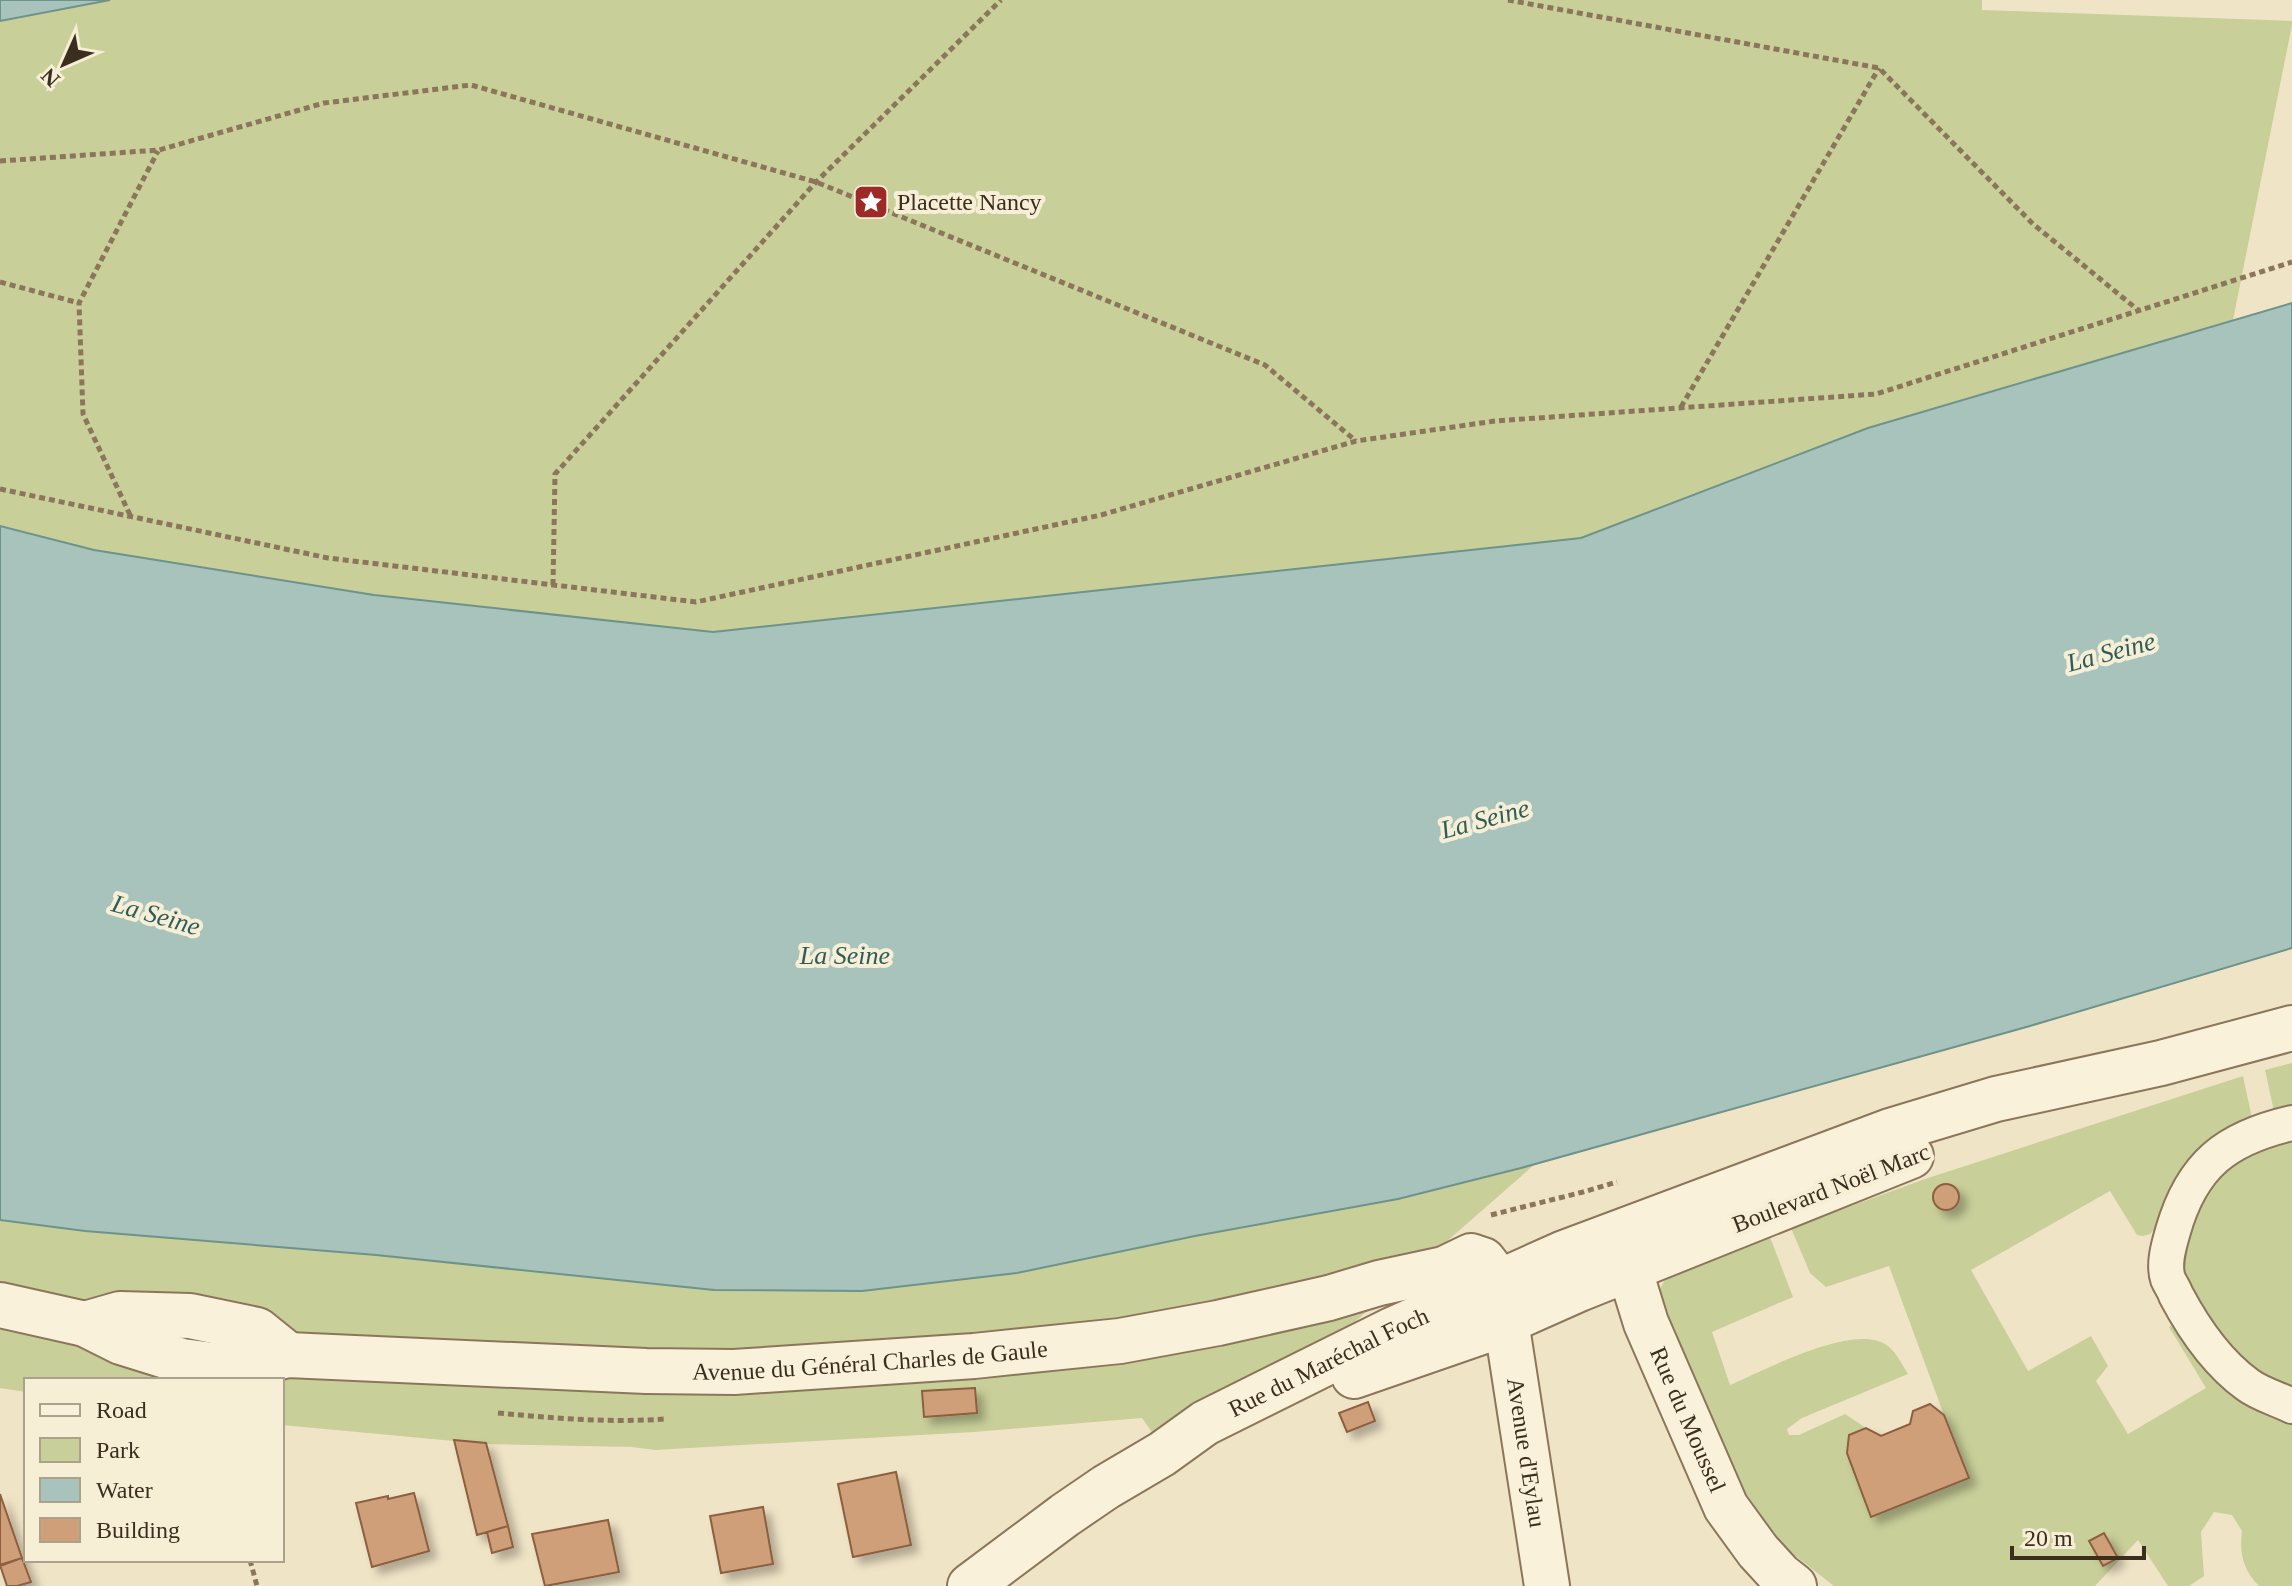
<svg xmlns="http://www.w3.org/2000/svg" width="2292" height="1586" font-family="'Times New Roman',serif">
  <defs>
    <filter id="shadow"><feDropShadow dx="7" dy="7" stdDeviation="4" flood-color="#0004"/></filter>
  </defs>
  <rect width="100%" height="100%" fill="#f0e4c6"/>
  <path fill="#c8cf99" d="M110,0H1982V10L2292,21V25L2233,320L1868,428L1581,538L713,632L374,595L94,550L0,526V21Z
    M2292,1063V1111L2275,1116L2265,1070Z
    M2243,1076L2253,1123L2150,1234L2143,1236L2137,1235L2110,1191L1971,1270L2028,1371L2091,1336L2108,1366L2096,1381L2128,1434L2206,1388L2169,1327L2181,1320L2292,1415V1586H2259C2243,1570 2239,1553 2242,1531L2232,1515L2214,1512L2201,1532L2204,1576L2189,1586H2168L2138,1540L2095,1586H1834L1779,1543L1729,1468L1657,1294L1666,1278L1770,1237L1793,1297L1712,1332L1730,1385C1765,1370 1851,1324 1885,1344C1895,1350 1902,1364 1908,1374L1802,1418L1787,1429L1789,1435H1799L1845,1414L1866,1428L1849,1435L1847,1453L1871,1516L1944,1415L1889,1266L1826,1287L1810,1273L1791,1228L1925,1179Z
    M2292,1140V1398L2248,1374L2185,1285L2177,1254L2186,1225L2218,1177L2240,1159L2271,1145Z
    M1535,1164L1341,1334L1154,1435L1142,1418L974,1432L655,1450L632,1447L486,1444L282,1425V1380H26V1392L0,1388V1220L85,1231L376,1255L714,1290L862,1291L1017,1273L1195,1236L1398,1199Z"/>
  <path fill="#a7c3bc" stroke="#6d938a" stroke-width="2" d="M0,0H110L0,21Z
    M2292,303V948L2030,1026L1521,1168L1398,1199L1195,1236L1017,1273L862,1291L714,1290L376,1255L85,1231L0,1220V526L94,550L374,595L713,632L1581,538L1868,428Z"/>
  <path fill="#cf9f7a" stroke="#8c5f3f" stroke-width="2" filter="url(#shadow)" d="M1933 1197a13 13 0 1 1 26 0a13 13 0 1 1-26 0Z
    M975,1388L977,1413L924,1417L922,1391Z
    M1368,1402L1375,1421L1347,1432L1339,1413Z
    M1930,1404L1944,1415L1969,1478L1871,1517L1847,1453L1849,1435L1866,1428L1881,1436L1910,1424L1913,1411Z
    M454,1440L486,1443L508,1526L477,1535Z
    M896,1472L911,1545L853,1557L838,1484Z
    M414,1493L429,1551L372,1567L356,1503L388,1496V1499Z
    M0,1494L22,1558L0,1566Z
    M763,1507L773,1564L721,1573L710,1516Z
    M608,1520L619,1572L545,1586L532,1534Z
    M508,1526L513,1547L492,1553L487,1532Z
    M2104,1533L2118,1558L2103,1566L2089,1541Z
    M22,1558L31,1582L17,1586H7L0,1565Z"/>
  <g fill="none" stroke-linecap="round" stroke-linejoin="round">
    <g stroke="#8c765b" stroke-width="38">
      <path id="pedestrian" d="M2292,1123C2227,1138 2192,1164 2173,1231C2169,1245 2163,1264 2168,1279C2170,1284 2174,1289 2176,1295C2194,1329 2216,1362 2248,1385C2260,1394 2278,1399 2292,1406"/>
    </g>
    <g stroke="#8c765b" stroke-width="48">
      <g id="minor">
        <path id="s1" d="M1621,1242L1646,1323L1726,1507L1758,1551L1780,1575L1794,1586"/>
        <path id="s2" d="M0,1305L85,1324L121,1342L182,1361L236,1368L288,1355L646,1371L734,1372L974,1356L1120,1341L1218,1323L1329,1298L1379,1283L1444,1269L1471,1256L1483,1260L1500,1282L1547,1586"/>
        <path d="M85,1324L120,1314L190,1316L257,1330L288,1355"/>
        <path d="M1354,1376L1487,1330L1579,1289L1911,1156"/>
        <path id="s3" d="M970,1586L1065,1515L1106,1487L1162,1454L1205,1423L1394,1329L1564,1253L1890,1131L1996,1099L2161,1063L2292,1028"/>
      </g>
    </g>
    <path stroke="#8c765b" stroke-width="5" stroke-dasharray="6 4" stroke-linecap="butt" d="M1508,0L1879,68L2033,224L2138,310
      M0,161L159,150L324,103L471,85L816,182L1265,365L1356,441
      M0,282L79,303
      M1681,407L1879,68
      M0,489L328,558L696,602L1101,515L1356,441L1495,421L1876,394L2292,262
      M130,515L83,414L79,303L158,151
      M553,585L555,474L816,182L1001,0
      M1491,1215L1583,1192L1617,1182
      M498,1413C553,1418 608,1423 664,1419
      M250,1560L257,1586"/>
    <use href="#pedestrian" stroke="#faf1da" stroke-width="34"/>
    <use href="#minor" stroke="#faf1da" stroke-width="44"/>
  </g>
  <defs>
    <g id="sight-square" transform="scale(1.8)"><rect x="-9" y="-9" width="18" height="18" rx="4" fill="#9e2a28" stroke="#f7eed6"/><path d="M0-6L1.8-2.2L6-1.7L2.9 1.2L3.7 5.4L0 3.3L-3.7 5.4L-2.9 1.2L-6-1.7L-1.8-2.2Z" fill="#fff"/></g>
  </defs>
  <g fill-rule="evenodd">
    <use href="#sight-square" x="871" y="202"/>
  </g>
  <g text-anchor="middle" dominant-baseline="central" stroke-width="8" stroke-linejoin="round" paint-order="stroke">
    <g font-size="24" fill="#3c2e1f" stroke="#f7eed6" text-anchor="start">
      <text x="897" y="202">Placette Nancy</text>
    </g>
    <g font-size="24" fill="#3c2e1f" stroke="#f7eed6">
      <text transform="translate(1831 1188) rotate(-21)">Boulevard Noël Marc</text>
      <text stroke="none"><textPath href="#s2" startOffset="882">Avenue du Général Charles de Gaule</textPath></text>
      <text stroke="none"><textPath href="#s3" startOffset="424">Rue du Maréchal Foch</textPath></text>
      <text stroke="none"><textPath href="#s1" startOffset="190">Rue du Moussel</textPath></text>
      <text stroke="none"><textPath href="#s2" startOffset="1708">Avenue d'Eylau</textPath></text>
    </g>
    <g font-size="26" font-style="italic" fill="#2e5c5a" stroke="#f7eed6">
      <text transform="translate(2111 652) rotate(-15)">La Seine</text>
      <text transform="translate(1485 819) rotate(-15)">La Seine</text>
      <text transform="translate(156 915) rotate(16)">La Seine</text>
      <text x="845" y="955">La Seine</text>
    </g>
  </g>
  <rect x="24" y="1378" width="260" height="184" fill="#f7eed6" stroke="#aca18d" stroke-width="2"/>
  <rect x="40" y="1404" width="40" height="12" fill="#faf1da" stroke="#aca18d" stroke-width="2"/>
  <text x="96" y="1418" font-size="24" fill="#3c2e1f">Road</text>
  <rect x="40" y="1438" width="40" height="24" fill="#c8cf99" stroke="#aca18d" stroke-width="2"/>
  <text x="96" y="1458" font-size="24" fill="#3c2e1f">Park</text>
  <rect x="40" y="1478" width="40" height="24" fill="#a7c3bc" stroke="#aca18d" stroke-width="2"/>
  <text x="96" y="1498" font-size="24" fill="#3c2e1f">Water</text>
  <rect x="40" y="1518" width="40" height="24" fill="#cf9f7a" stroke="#aca18d" stroke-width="2"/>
  <text x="96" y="1538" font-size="24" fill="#3c2e1f">Building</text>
  <g transform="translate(64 64) rotate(225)" stroke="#f7eed6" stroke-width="6" paint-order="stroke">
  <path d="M0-6L14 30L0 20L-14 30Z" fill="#3c2e1f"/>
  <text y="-12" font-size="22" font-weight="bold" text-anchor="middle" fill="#3c2e1f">N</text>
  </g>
  <path d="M2012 1546v12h132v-12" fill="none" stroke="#3c2e1f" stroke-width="4"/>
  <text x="2024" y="1546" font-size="24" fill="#3c2e1f" stroke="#f7eed6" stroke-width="6" paint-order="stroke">20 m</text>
</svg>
